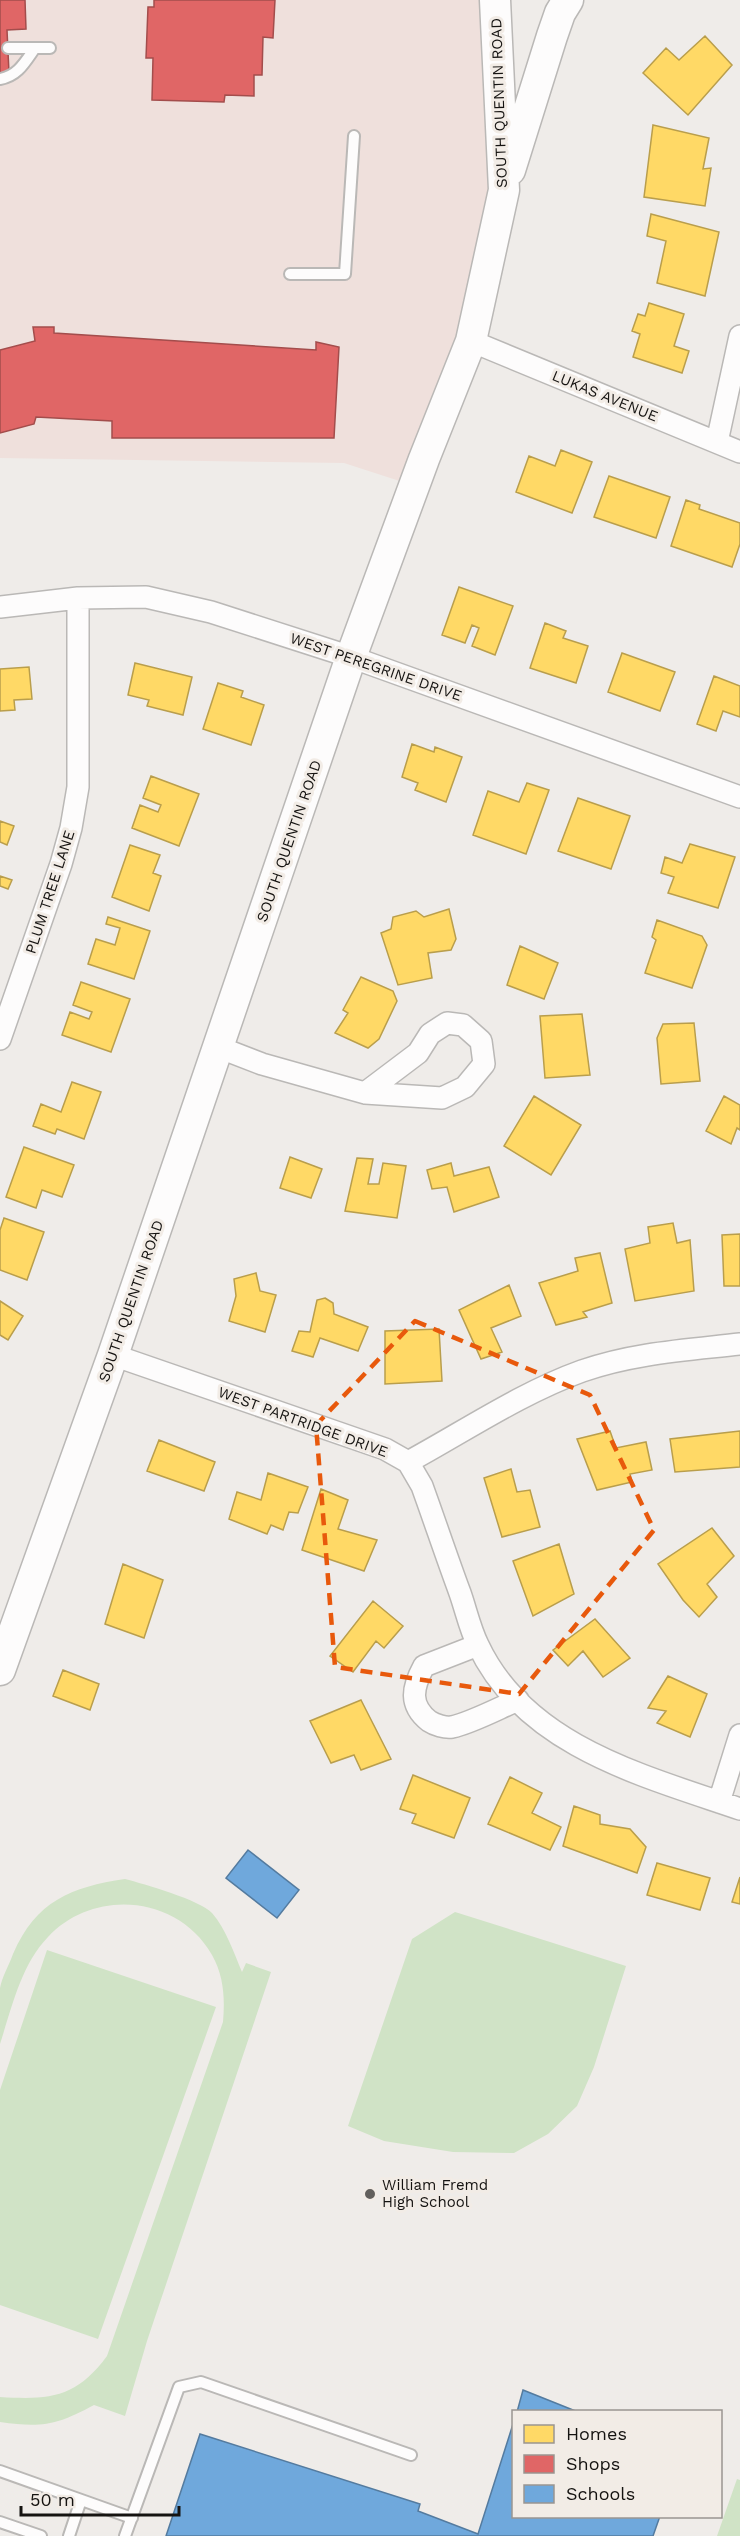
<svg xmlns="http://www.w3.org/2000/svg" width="740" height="2536" font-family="'Work Sans',sans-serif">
  <rect width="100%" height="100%" fill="#efece9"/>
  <path fill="#efe0dc" d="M0,0H495L504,190L415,486L344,463L0,458Z"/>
  <path fill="#d0e3c6" d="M125,1879C144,1884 200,1900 212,1913C226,1929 234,1953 242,1972L246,1963L271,1972L147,2341L125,2416L94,2405C57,2425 42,2428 0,2422V2397C50,2400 76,2398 107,2356L223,2022C225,1999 224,1976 212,1955C178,1895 94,1888 48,1937C21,1965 12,2007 0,2044C0,2026 0,2006 0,1988C2,1977 9,1965 13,1954C36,1901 71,1887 125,1879Z
    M455,1912L626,1966L594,2067L577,2106L548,2134L514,2153L453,2152L384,2141L348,2126L412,1939Z
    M47,1950L216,2007L98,2339L0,2305V2090Z
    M737,2479L740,2480V2536H717Z"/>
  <path fill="#ffd966" stroke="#b99e4c" stroke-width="1.5" d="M705,36L732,65L688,115L643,73L666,48L679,60Z
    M653,125L709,138L703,169L711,168L705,206L644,197Z
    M651,214L719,232L705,296L657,283L666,241L647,236Z
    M649,303L684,314L674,346L689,351L682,373L633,357L640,334L632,331L638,314L645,316Z
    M561,450L592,462L572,513L516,492L529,456L555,466Z
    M609,476L670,497L656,538L594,517Z
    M686,500L700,505L699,509L740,523V544L732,567L671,546Z
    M459,587L513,606L495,655L472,646L479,628L472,625L465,643L442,635Z
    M545,623L566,631L563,638L588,646L576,683L530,668Z
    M622,653L675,672L660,711L608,692Z
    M135,663L192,677L183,715L147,706L149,700L128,695Z
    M29,667L32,699L14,700L15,710L0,711V669Z
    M714,676L740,686V717L723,711L716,731L697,724Z
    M218,683L243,691L241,697L264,705L251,745L203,729Z
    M412,744L434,752L435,747L462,757L446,802L415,790L418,783L402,777Z
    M151,776L199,794L179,846L132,828L140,805L158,812L161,805L143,798Z
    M527,783L549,790L526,854L473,835L488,791L519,802Z
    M578,798L630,816L611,869L558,851Z
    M0,821L14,826L7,845L0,842Z
    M690,844L735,857L718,908L668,893L674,877L661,873L665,857L682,863Z
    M130,845L160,855L153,873L161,876L149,911L112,897Z
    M0,876L12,880L8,889L0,886Z
    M449,909L456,939L451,950L428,953L432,978L398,985L381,933L391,929L393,917L416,911L424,917Z
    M108,917L150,931L134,979L88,964L96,939L115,945L120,928L106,924Z
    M657,920L702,936L707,945L692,988L645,973L656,940L652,937Z
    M520,946L558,963L544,999L507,985Z
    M361,977L393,991L397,1001L379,1039L368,1048L335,1033L348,1013L343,1010Z
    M81,982L130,999L111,1052L62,1035L70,1012L89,1019L92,1012L73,1005Z
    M582,1014L590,1075L545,1078L540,1016Z
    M694,1023L700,1081L661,1084L657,1038L663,1024Z
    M72,1082L101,1092L84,1139L57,1129L55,1134L33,1126L41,1104L61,1112Z
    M534,1096L581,1125L551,1175L504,1146Z
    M724,1096L740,1105V1130L737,1128L731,1144L706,1131Z
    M24,1147L74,1165L62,1197L42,1190L36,1208L6,1197Z
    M290,1157L322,1169L311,1198L280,1188Z
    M357,1158L373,1159L368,1184H379L383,1163L406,1166L397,1218L345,1211Z
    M451,1163L454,1176L489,1167L499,1197L454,1212L447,1187L432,1189L427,1170Z
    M4,1218L44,1232L27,1280L0,1270V1230Z
    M673,1223L677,1243L690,1240L694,1291L635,1301L625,1249L650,1243L648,1227Z
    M740,1234V1286H724L722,1235Z
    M600,1253L612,1303L583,1312L587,1317L556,1325L539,1283L578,1271L575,1258Z
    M256,1273L260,1291L276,1295L265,1332L229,1321L236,1296L234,1279Z
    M509,1285L521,1316L491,1328L502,1352L481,1359L459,1310Z
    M325,1298L333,1303L334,1314L368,1327L358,1351L320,1338L313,1357L292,1351L299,1331L310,1332L317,1300Z
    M0,1301L23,1316L8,1340L0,1335Z
    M439,1329L442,1381L385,1384V1331Z
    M610,1431L616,1448L646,1442L652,1470L630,1474L632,1482L597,1490L577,1439Z
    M740,1431V1467L675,1472L670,1439Z
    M159,1440L215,1462L204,1491L147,1471Z
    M511,1469L517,1492L530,1490L540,1527L502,1537L484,1478Z
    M268,1473L308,1487L298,1513L289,1512L283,1530L271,1525L267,1534L229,1519L237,1492L261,1500Z
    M321,1489L348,1500L338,1529L377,1540L364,1571L302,1550Z
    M712,1528L734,1556L707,1584L717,1597L699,1617L683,1600L658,1564Z
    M559,1544L574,1594L533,1616L513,1561Z
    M123,1564L163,1580L144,1638L105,1624Z
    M373,1601L403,1626L384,1648L376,1641L353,1672L330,1656Z
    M595,1619L630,1658L603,1677L583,1651L568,1666L553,1650Z
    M63,1670L99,1684L90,1710L53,1696Z
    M668,1676L707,1694L690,1737L657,1723L666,1711L648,1708Z
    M361,1700L391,1759L361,1770L354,1755L331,1763L310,1721Z
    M413,1775L470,1798L454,1838L412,1823L416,1814L400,1809Z
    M510,1777L542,1793L532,1813L561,1827L550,1850L488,1824Z
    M574,1806L600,1815V1824L630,1829L646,1847L637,1873L563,1846Z
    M657,1863L710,1878L700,1910L647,1895Z
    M740,1877V1904L732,1902Z"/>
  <path fill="#e06666" stroke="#a34d4c" stroke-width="1.5" d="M0,0H25L26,29L7,30L9,73H0Z
    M154,0H275L273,38L263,37L262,75H254V96L225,95L224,102L152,100L153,58H146L148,7H154Z
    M33,327H54V333L316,350V342L339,347L334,438H112V421L36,417L34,424L0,433V350L35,341Z"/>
  <path fill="#6fa8dc" stroke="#547b9f" stroke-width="1.5" d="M248,1850L299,1890L277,1918L226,1878Z
    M523,2390L578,2412H517Z
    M514,2421V2516H660L653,2536H166L200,2434L420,2504L418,2511L478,2534Z"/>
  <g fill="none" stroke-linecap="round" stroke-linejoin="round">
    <g stroke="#bab8b6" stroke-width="14">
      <path id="lane" d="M8,48H50
        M0,79C18,76 25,62 35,48
        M290,274H345L354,136
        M0,2471L132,2518
        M0,2522L41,2536
        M69,2536L81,2500
        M125,2536L179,2387L201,2382L411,2455"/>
    </g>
    <g stroke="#bab8b6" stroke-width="24">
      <path id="street" d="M471,341L740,452
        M717,442L740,336
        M0,607L78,598L146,597L211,612L351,657L740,797
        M0,1039L61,864L71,828L78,787V598
        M218,1047L262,1064L365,1093L442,1098L465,1087L484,1064L481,1041L463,1025L447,1023L430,1034L418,1053L365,1093
        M113,1355L385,1449L408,1462L422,1486C435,1522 447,1558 460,1593C466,1610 470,1629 478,1645C525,1746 644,1776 740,1809
        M408,1462C465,1431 521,1393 582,1371C633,1353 687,1350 740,1344
        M478,1645L424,1666C412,1688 409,1705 429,1721C435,1725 445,1728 452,1727C471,1723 499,1708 518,1700
        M719,1802L740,1735"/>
    </g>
    <g stroke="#bab8b6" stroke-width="33">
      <path id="secondary" d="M510,170L552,36L560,13L568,0
        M0,1670L113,1355L351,657L424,459L471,341L504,190L495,0"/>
    </g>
    <use href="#lane" stroke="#fdfcfc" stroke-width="10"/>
    <use href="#street" stroke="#fdfcfc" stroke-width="21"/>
    <use href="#secondary" stroke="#fdfcfc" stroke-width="30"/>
  </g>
  <path fill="none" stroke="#e8590c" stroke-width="4.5" stroke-dasharray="12 8" stroke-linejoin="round" d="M415,1321L590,1395L654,1530L519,1694L335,1667L316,1425Z"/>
  <circle fill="#615f5d" stroke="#f2ece6" stroke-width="2" cx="370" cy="2194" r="6"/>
  <g text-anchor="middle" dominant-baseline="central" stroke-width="6" stroke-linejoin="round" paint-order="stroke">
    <g font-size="15" fill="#151311" stroke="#f2ece6">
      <text transform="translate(499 103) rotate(-92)">SOUTH QUENTIN ROAD</text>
      <text transform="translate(605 396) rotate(22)">LUKAS AVENUE</text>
      <text transform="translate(376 667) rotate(19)">WEST PEREGRINE DRIVE</text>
      <text transform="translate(289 841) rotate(-71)">SOUTH QUENTIN ROAD</text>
      <text transform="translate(50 892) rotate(-72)">PLUM TREE LANE</text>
      <text transform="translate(131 1301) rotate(-71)">SOUTH QUENTIN ROAD</text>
      <text transform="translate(303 1422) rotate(20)">WEST PARTRIDGE DRIVE</text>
    </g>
    <g font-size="15" fill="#151311" stroke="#f2ece6" text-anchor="start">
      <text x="382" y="2185">William Fremd<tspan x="382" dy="17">High School</tspan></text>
    </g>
  </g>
  <rect x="512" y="2410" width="210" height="108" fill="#f2ece6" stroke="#9a9591" stroke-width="1.5"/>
  <rect x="524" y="2425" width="30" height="18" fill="#ffd966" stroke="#9a9591" stroke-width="1.5"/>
  <text x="566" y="2440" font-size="18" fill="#151311">Homes</text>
  <rect x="524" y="2455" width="30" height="18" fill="#e06666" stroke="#9a9591" stroke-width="1.5"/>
  <text x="566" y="2470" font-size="18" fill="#151311">Shops</text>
  <rect x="524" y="2485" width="30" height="18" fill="#6fa8dc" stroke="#9a9591" stroke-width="1.5"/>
  <text x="566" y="2500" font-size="18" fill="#151311">Schools</text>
  <path d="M21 2506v9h158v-9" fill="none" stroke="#151311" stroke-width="3"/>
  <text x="30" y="2506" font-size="18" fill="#151311" stroke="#f2ece6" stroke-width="4.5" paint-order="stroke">50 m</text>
</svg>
